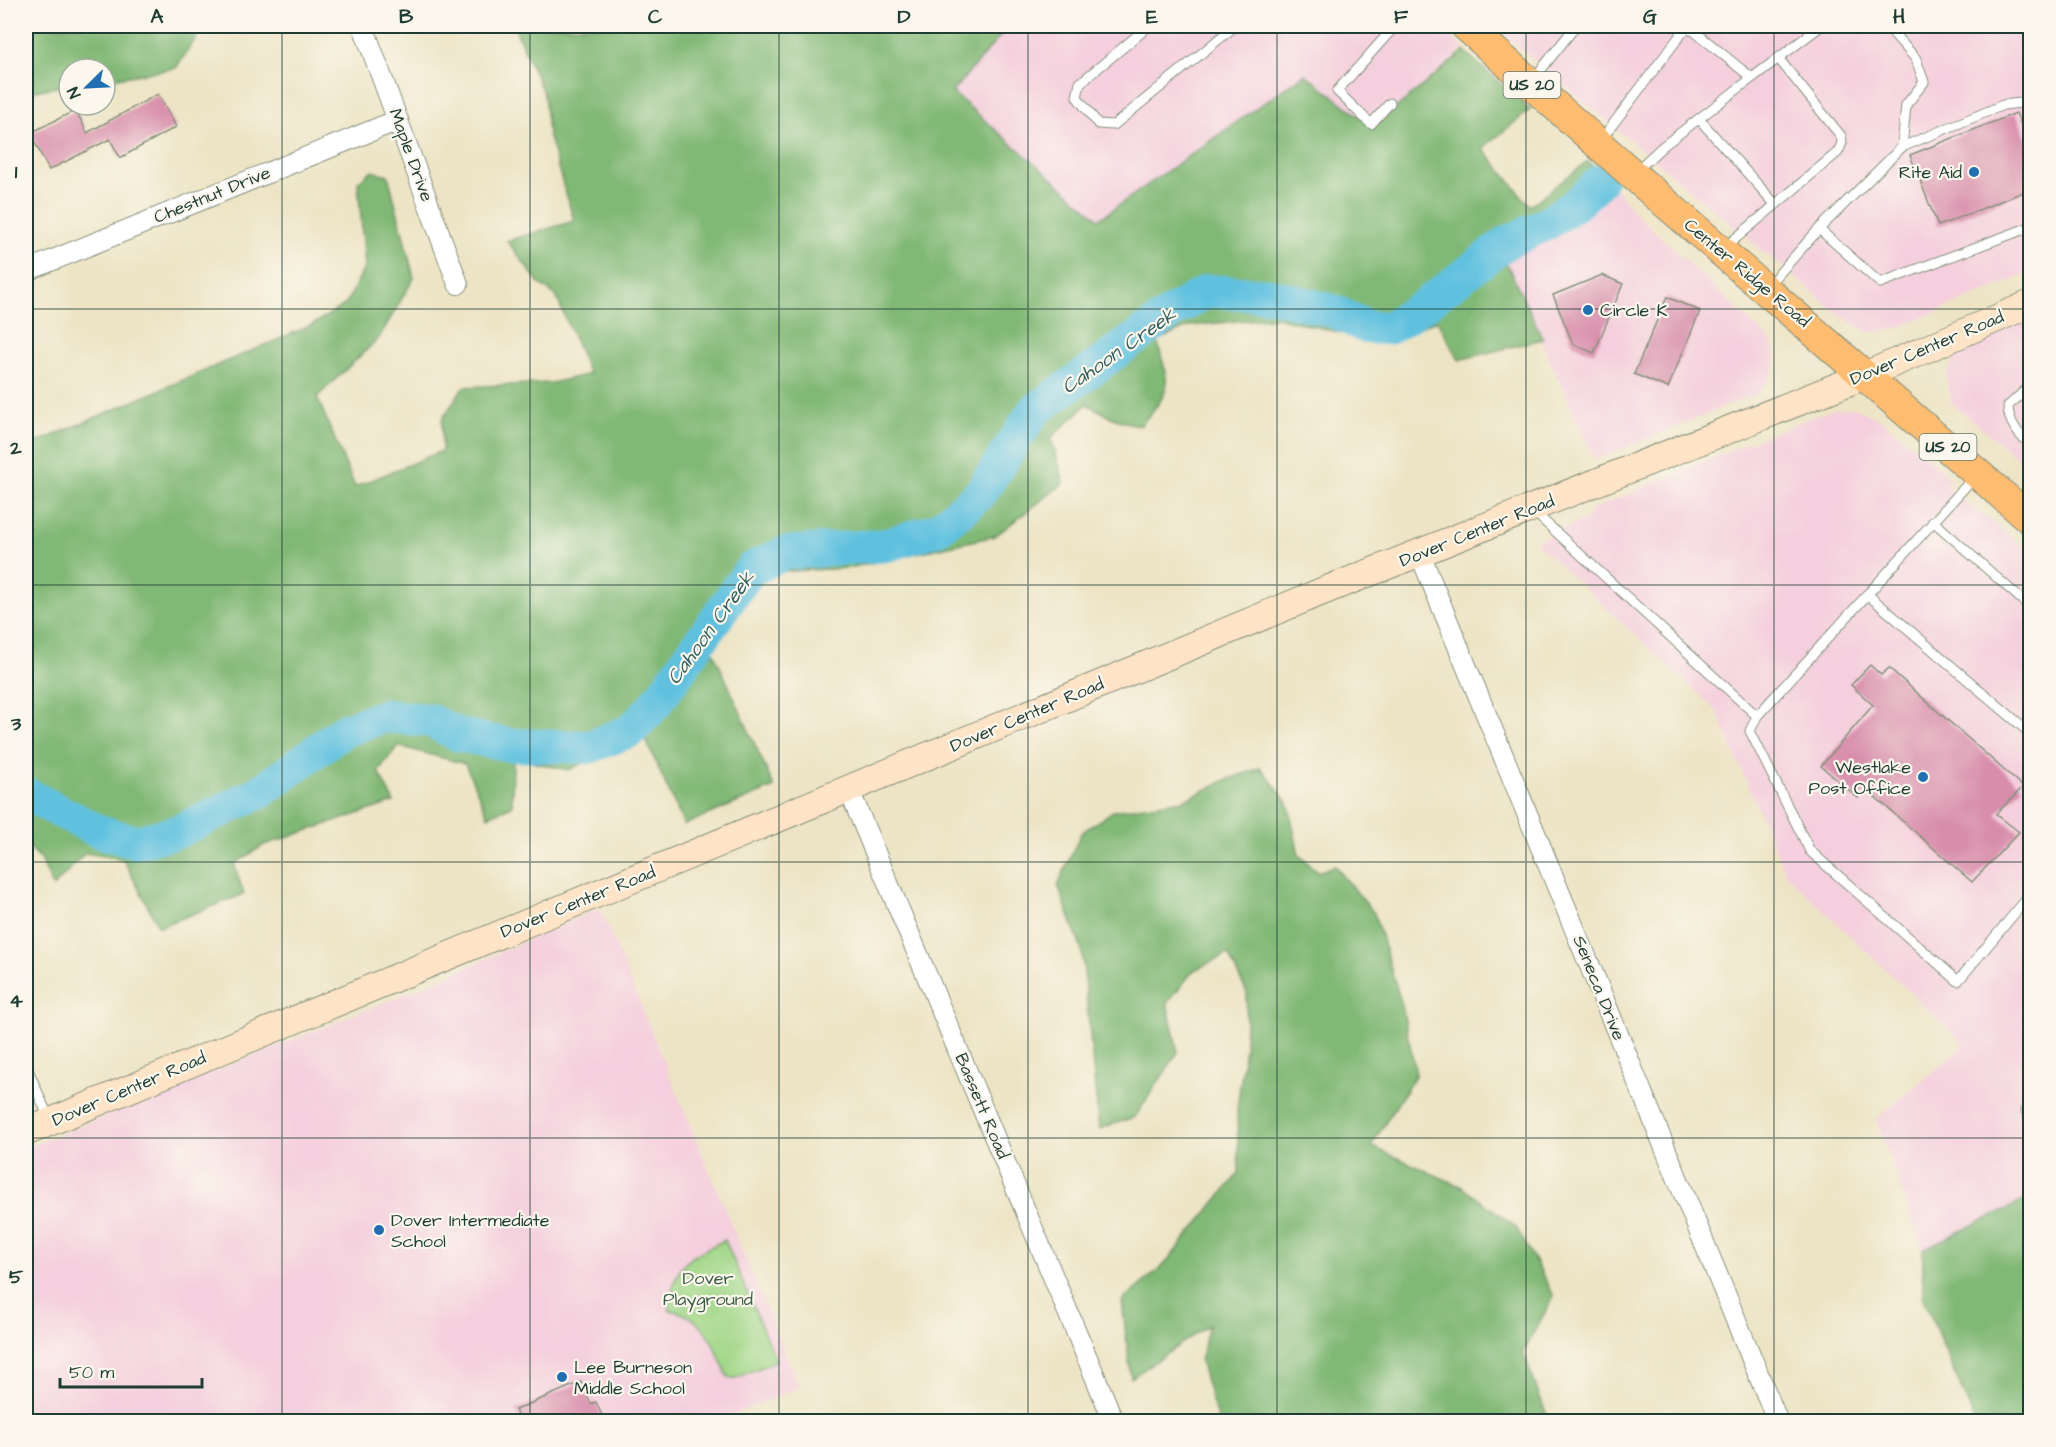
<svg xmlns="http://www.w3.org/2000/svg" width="2056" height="1447" font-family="'Architects Daughter',sans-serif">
  <rect width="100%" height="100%" fill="#fbf7ec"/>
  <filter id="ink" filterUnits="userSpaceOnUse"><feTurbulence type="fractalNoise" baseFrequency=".0167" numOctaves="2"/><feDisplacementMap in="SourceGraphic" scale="12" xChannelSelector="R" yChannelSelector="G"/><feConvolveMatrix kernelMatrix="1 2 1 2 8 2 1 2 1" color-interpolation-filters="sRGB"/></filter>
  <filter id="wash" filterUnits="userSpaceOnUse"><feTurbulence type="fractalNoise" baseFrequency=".008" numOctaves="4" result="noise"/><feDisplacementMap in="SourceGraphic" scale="24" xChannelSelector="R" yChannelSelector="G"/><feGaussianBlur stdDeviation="1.35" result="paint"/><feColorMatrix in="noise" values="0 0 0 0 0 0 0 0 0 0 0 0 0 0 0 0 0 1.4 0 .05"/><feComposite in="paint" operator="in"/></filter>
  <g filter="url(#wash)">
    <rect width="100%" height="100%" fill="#ede4c5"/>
    <path fill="#f4cfdd" d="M1009,26H1439L1464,49L1373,127L1305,74L1099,219L951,92Z
      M1498,26H1719L1725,32L1730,26H2009L2013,33L2030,37V273L1892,330L1868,332L1840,315L1504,35Z
      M1612,183L1633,211L1772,342L1776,359L1773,372L1760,392L1595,460L1503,256Z
      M2030,318V468L1952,404L1946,378L1954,357L1966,347Z
      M1854,408L1884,421L1951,479L1945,486L2030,551V1198L1923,1249L1876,1119L1965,1045L1786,875L1716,710L1535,542L1589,518V511L1734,449L1833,409Z
      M600,908L799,1387L728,1417L730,1422H26V1148L413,991Z"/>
    <path fill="#a1d788" stroke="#608a5e" stroke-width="1.5" d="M725,1240L776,1361L733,1379L727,1376C715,1346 705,1315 669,1310C674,1264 686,1258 725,1240Z"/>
    <path fill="#80b874" stroke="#507a54" stroke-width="1.5" d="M26,26H204L176,68L105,80V69H69V85L26,92Z
      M514,26H1009L952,92L1099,219L1305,74L1373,127L1464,51L1530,110L1483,148L1530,206L1588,161L1612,183L1503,256L1543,339L1459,360L1437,320L1382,343L1277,317L1190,326L1157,341C1171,389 1172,389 1140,426L1115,419L1087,404L1051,438L1064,483L995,536L848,568L771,572L709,642L774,787L684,825L643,734L569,770L513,758L512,806L488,816L465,764L398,746L378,771L394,802L264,845L234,864L244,894L159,927L123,859L85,853L53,887L41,859L26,844V447L312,325L346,304L365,266L358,182L371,171L388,175L414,278L379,338L317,397L355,487L442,451V420L463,387L552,383L589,374L556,296L539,283L507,241L574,221L548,134L544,95Z
      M1261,768L1288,803L1299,855L1318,872L1335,866L1374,913L1401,1002L1416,1074L1371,1146L1462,1187L1516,1227L1554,1296L1523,1352L1549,1421H1218L1200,1361L1209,1325L1131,1378L1122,1301L1164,1265L1239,1173L1237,1111L1245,1046L1247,993L1228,954L1194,970L1167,1003L1178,1052L1135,1117L1099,1129L1082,951L1058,885L1081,833L1113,811L1184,800L1226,780Z
      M2030,1198V1421H1975L1923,1298V1249Z"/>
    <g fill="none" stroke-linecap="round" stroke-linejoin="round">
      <path stroke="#61c1df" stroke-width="34" d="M26,794L100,832L136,842L177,832L260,792L343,731L384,716L429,720L459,735L510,745L589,747L630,731L655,705L751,569L785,553L887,545L938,529L980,494L1034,411L1175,310L1208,291L1270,295L1333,311L1367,327L1389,328L1426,304L1506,243L1548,223L1577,203L1600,181"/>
    </g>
    <g id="blocks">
      <path fill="#d88eab" d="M158,94L176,127L120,158L110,139L49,170L30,133L76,110L87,133Z
        M2016,113L2031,149V189L1938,226L1910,155Z
        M1602,275L1623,284L1594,353L1573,344L1553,295Z
        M1667,297L1700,311L1668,388L1634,374Z
        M1870,665L1881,675L1889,668L2023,787L1996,814L2019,832L1972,882L1866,789L1858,798L1821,766L1873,705L1851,685Z
        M581,1382L591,1404L596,1402L605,1422H520L515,1410Z"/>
    </g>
  </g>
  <g filter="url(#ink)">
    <use href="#blocks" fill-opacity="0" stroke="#86907c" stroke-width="1.5"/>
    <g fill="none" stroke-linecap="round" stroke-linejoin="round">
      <g stroke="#86907c" stroke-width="11">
        <path id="lane" d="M1149,26L1080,83L1077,97L1098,124L1114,125L1235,26
          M1752,78L1821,26
          M1532,81L1575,27
          M1390,103L1371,124L1337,91L1395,26
          M1699,119L1775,204
          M1601,140L1682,33L1687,29L1694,31L1752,78L1663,146L1636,171
          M1902,147L2003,105L2030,102
          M1819,229L1902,147L1906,105L1924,82L1916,59L1887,26
          M1723,249L1838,152L1842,143L1841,136L1778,58
          M1768,286L1819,229L1880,283L2030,227
          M2030,386L2008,406C2008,420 2018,436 2030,443
          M1533,511L1757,716L1975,476
          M1933,521L2030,607
          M1867,594L2030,733
          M1757,716L1750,731L1810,851L1958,981L2030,895
          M26,1065L50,1121
          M2030,1102L2026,1111L2030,1119"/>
      </g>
      <g stroke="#86907c" stroke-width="22">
        <path id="street" d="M363,26L458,284
          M26,271L398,120
          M1420,554L1778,1422
          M849,790L1114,1422"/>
      </g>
      <g stroke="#86907c" stroke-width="29">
        <path id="secondary" d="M26,1132L1316,594L1866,375L2030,304"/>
      </g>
      <g stroke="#86907c" stroke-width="32">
        <path id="primary" d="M1466,26L1632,174L2030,519"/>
      </g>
      <use href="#lane" stroke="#fff" stroke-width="9"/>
      <use href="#street" stroke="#fff" stroke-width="20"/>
      <use href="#secondary" stroke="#fee4c6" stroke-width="27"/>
      <use href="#primary" stroke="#fdbc70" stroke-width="30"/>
    </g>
  </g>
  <path fill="none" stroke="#1f3d34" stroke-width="1.5" stroke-opacity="0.55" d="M282,26V1422M530,26V1422M779,26V1422M1028,26V1422M1277,26V1422M1526,26V1422M1774,26V1422M26,309H2030M26,585H2030M26,862H2030M26,1138H2030"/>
  <g fill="#1f6fb2" stroke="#fbf7ec" stroke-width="2">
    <circle cx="1974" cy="172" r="6"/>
    <circle cx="1588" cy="310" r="6"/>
    <circle cx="1923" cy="777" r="6"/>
    <circle cx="379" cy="1230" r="6"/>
    <circle cx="562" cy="1377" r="6"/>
  </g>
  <g text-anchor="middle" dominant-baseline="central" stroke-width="4.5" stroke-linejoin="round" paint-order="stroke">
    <g fill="#fbf7ec" stroke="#61756b" stroke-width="1.5">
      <rect x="1503.5" y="72" width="57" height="26" rx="4.5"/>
      <rect x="1919.5" y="434" width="57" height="26" rx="4.5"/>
    </g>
    <g font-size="16" font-weight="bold" fill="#1f3d34">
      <text x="1532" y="85">US 20</text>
      <text x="1948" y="447">US 20</text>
    </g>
    <g font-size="18" fill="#1f3d34" stroke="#fbf7ec">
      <text transform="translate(411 155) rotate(70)">Maple Drive</text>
      <text transform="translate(212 195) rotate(-22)">Chestnut Drive</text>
      <text transform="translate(1747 273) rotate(40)">Center Ridge Road</text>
      <text transform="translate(1927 348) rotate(-23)">Dover Center Road</text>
      <text transform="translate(1477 531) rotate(-22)">Dover Center Road</text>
      <text transform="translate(1027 715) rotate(-23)">Dover Center Road</text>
      <text transform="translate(578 902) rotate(-22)">Dover Center Road</text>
      <text transform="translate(1599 988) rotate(68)">Seneca Drive</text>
      <text transform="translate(129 1089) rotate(-23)">Dover Center Road</text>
      <text transform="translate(982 1106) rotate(67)">Bassett Road</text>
    </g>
    <g font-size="18" fill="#1f3d34" stroke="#fbf7ec" text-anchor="start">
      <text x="1962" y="172" text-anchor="end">Rite Aid</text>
      <text x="1600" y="310">Circle K</text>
      <text x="1911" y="767" text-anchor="end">Westlake<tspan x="1911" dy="21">Post Office</tspan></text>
      <text x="391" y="1220">Dover Intermediate<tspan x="391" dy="21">School</tspan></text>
      <text x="574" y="1367">Lee Burneson<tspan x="574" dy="21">Middle School</tspan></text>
    </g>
    <g font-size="18" fill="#395c45" stroke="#fbf7ec">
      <text x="708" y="1278">Dover<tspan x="708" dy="21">Playground</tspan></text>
    </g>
    <g font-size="20" font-style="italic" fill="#305e5f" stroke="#fbf7ec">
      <text transform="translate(1119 351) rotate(-35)">Cahoon Creek</text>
      <text transform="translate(711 628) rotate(-54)">Cahoon Creek</text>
    </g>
  </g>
  <rect width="2056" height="1447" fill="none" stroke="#fbf7ec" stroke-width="66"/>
  <g transform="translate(87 87) rotate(246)"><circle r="28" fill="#fbf7ec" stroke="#a3ada2" stroke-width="1.5"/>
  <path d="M0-4.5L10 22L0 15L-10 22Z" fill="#1f6fb2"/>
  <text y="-9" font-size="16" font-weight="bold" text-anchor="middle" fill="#1f3d34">N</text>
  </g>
  <path d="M60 1378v9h142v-9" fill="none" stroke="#1f3d34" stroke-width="3"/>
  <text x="69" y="1378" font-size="18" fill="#1f3d34" stroke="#fbf7ec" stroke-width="4.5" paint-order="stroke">50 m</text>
  <rect x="33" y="33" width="1990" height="1381" fill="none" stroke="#1f3d34" stroke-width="2"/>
  <g font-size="20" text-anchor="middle" font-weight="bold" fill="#1f3d34">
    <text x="157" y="23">A</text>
    <text x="406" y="23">B</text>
    <text x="655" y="23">C</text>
    <text x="904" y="23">D</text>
    <text x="1152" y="23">E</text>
    <text x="1401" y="23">F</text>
    <text x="1650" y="23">G</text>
    <text x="1899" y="23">H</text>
    <text x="16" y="178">1</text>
    <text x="16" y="454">2</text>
    <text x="16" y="730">3</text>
    <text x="16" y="1007">4</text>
    <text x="16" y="1283">5</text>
  </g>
</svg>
